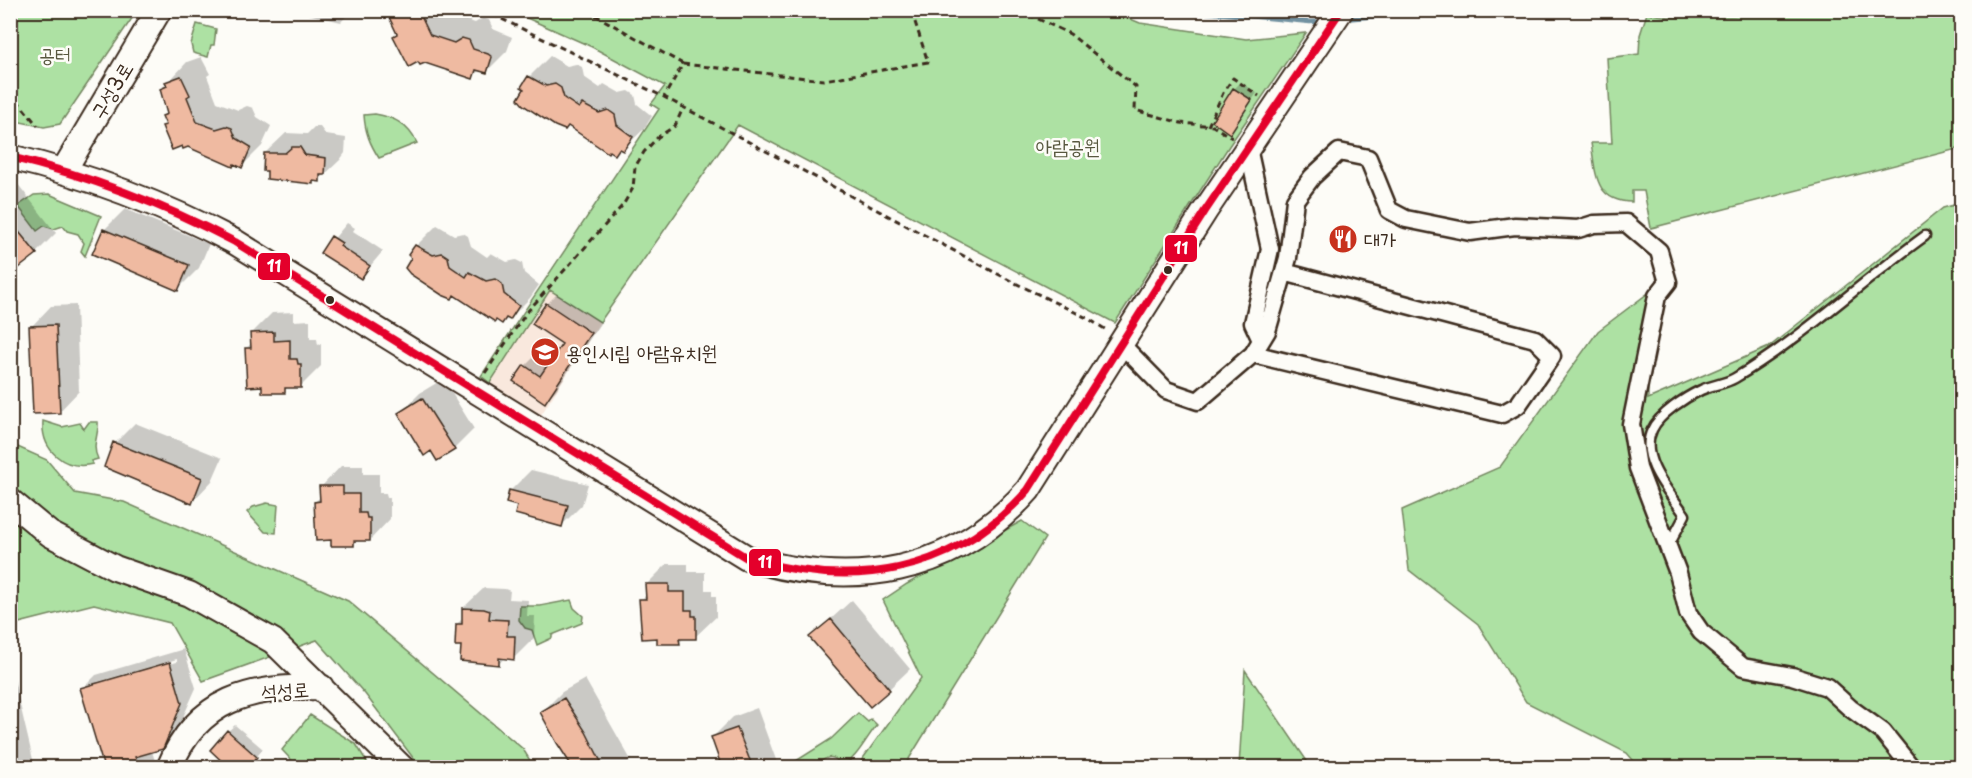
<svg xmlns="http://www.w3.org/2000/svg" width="1972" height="778" font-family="'Playpen Sans','Poor Story',sans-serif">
  <rect width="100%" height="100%" fill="#fdfcf7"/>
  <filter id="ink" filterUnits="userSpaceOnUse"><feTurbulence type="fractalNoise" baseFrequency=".0167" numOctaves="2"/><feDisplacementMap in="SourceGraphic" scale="12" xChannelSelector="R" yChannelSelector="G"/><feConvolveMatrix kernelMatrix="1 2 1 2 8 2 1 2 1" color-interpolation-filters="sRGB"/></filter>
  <g filter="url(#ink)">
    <path fill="#f9e8dd" d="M550,289L600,322L541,415L490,383Z"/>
    <path fill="#ade1a3" stroke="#748660" stroke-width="1.5" d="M11,10H137V11L60,124L44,127L11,120Z
      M1109,10L1140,23L1246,39L1306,33L1229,146L1115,323L738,125L600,322L550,290L490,383L481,376L659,109L651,104L665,86L592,47L511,11Z
      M1962,11L1961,148L1651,228L1644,191H1632V202C1594,201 1596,173 1591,143H1612L1607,58L1639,54L1640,35L1647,13L1669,17Z
      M197,24L216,29L214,45H211L208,57L193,53L191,44Z
      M375,114C395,117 408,125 417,143L379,158C370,144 365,132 364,115Z
      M49,194L101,216L85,256L81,251L84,243L78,234L67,231L63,226L54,229L44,226L37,231L18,206L34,195Z
      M1961,203V767H1639L1627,753L1526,702L1478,624L1409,570L1402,510L1500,467L1598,331L1647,294L1648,399L1769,347L1943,208Z
      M43,421L62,427L80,423L84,429L89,422H98C99,436 91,445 98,459L91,461L93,464C64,471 41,450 43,421Z
      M11,444L47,460L75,493L124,502L348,601L523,749L534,767H420L365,694L317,640L203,681L170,623L94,604L11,625Z
      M267,503L278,505L276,533L265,532L247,512L253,507Z
      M1022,521L1045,538L904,767L856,768L921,678L883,600L907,584Z
      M571,600L574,608L583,616L582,623L552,635V638L537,645L532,630L525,628L519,620L520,606H540Z
      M1245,670L1311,767H1239Z
      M858,713L868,722L871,719L877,725C866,738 856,761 841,766C833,751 823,759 814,767L798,765L796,761L831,739Z
      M310,715L356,744L370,767H298L282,750Z"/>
    <path fill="#0003" fill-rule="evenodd" d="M291,10H352L341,22Z
      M395,10H448L450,14L475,23L483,18L489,20L493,29L512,37L507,51L486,72L480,70L472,77L398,33L391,17Z
      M550,56L567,66L576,64L582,67L584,77L600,88L604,84L620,93L629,91L635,95L637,104L652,116L644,129L623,149L621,148L615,153L527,89L529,77Z
      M201,57L210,74L207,76L217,102L238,110L247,106L253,108L257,117L271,126L262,146L242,166L164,126L167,124L164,117L168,112L161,90L187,62Z
      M1241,82L1257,93L1230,132L1234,89Z
      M314,127H320L326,135L346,138L345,153L340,160L319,180L312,182L265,153L286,133L307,134Z
      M10,174L56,233L36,253L10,262Z
      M125,209L209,244L199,268L178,289L104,230Z
      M347,223L355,228L353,231L383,251L361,277L322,253Z
      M437,225L454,235L463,233L468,236L471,246L487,257L491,253L507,262L516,260L522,263L524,273L539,285L530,298L510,318L508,316L502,322L413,258L416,246Z
      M557,294L601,322L556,390L545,401L525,366L535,356L550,365L564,343L547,304Z
      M76,305L79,391L59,412L31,327L51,306Z
      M294,312V321L310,320V339H317L318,345L321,344V366L301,386H289L284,391L263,385L246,349L252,342V333L272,313Z
      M443,379L474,429L454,449H432L400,413L420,393Z
      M135,423L222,458L212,481L192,502L115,443Z
      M341,466H363V474H379V493H386L387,498H390V519L370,540H358L353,545L332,538L315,502L321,496V487Z
      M531,470L588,484L582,505L562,525L519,505L510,491Z
      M667,564H688V572H705V590H712V596H716V617L695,637L684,638L679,643L658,636L641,600L647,594L646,585Z
      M484,588L505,589L510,591L509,599L528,600L527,616H535L534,638L514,658L505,657L499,664L463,644L457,624L463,618V608Z
      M852,600L910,669L889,689L811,637Z
      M184,649L196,688L176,733L162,748L152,751L157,768H105L82,689L96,675ZM177,659V662L97,685V682Z
      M10,662L35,768H10Z
      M585,679L631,760L623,768H575L542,712L562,692Z
      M757,708L779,768H724L713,737L733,717Z
      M235,725L263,749L254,760L228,731Z"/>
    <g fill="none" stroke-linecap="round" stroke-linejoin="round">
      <path stroke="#7292a1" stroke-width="4.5" d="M1185,10L1310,22L1324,21
        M1345,19L1376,16L1392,10"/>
    </g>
    <path fill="#efbaa1" stroke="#3b2a1e" stroke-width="1.5" d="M402,10H418L430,35L454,43L462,38L469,40L473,49L488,54L492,57L487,73L476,70L473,79L425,63L420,65L418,62L409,67L393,36L397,34L389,17Z
      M181,76L190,95L187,97L197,122L216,129L226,126L232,128L236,138L251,147L242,168L234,164L233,167L188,147L183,149L182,146L172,150L162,126L166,125L162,116L167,114L160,89L167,86L165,82Z
      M528,76L546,86L555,84L561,88L564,98L579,108L582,104L599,113L608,110L615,115L617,125L633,137L623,151L619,149L615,155L609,151L608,153L568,126L565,130L555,126L523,105L518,99L524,89L521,87Z
      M1233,88L1252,100L1230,134L1212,121Z
      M292,147H300L305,155L326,158L325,175H320V182L313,181V184L267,179V171H263L264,153H285Z
      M10,221L37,254L15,271L10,264Z
      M103,229L189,265L178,291L92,254Z
      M331,236L342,243L340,246L370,266L361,279L320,253Z
      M415,245L433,255L442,253L448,257L450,266L466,277L469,272L486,281L495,279L502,284L504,294L519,306L510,320L506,318L502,324L496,320L495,322L454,295L452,299L442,295L410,274L405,268L411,258L408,255Z
      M546,303L591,333L545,403L513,381L524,365L540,376L562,344L532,324Z
      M56,325L60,413L33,414L29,326Z
      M274,332V341L290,340V359H297L298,364H301V388H285V393H262V386L247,387L245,348H251L250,333Z
      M422,398L455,450L437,461L431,451L424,456L398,413Z
      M113,442L202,478L192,504L104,467Z
      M319,486H343V494H359V513H366L367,518H370V541H354V546H331V540L316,541L314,502L320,501Z
      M509,490L568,505L562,527L515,514L517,506L506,503Z
      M645,584H669V592H685V610H692V616H696V639H679L680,644H657V638L642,639L639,599H646Z
      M462,608L484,609L490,611L489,619L508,620L507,636H515L514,660L499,658V665L460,661L461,646H455L456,624H462Z
      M831,619L890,690L870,707L809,637Z
      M170,662L182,703L163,749L135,757L139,768H104L80,688Z
      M564,698L586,732L604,768H573L557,743L540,712Z
      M737,728L749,758L754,768H722L711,737Z
      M227,730L257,757L248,768H229L210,750Z"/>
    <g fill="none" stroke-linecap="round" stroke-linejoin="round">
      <g stroke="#3b2a1e" stroke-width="13">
        <path id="lane" d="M1668,547L1685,515C1670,493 1638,458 1652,430C1659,414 1686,397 1701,390C1712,385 1725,384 1735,378C1804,337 1861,282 1925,236"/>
      </g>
      <g stroke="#3b2a1e" stroke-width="21">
        <path id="street" d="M1248,148L1270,249L1253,323L1261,340
          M1120,343L1166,390L1198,401L1253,354L1267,331L1288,258L1295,200L1312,177L1339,152L1368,158L1389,210L1406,219L1470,232L1515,226L1578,229L1594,224L1626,223L1659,251L1668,282L1657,296L1631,424L1638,468L1678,573L1688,613L1701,632L1743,667L1792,676L1827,687L1850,708L1883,732L1912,768
          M1253,354L1502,414L1518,405L1552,356L1535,339L1284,272"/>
      </g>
      <g stroke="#3b2a1e" stroke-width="28">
        <path id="secondary" d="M10,157C90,176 163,204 235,242L747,558C852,590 953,575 1028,490L1205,211L1341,10
          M64,170L159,10
          M10,501L50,534L115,568L189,594L273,641L402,768
          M169,768C198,697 251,687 321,687"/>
      </g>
      <path stroke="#3b2a1e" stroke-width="3" stroke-dasharray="6 4.5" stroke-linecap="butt" d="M483,10L664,97L1011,281L1087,318L1108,331
        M586,10L683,64L664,97
        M1019,10L1070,34L1136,87L1135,110L1181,123L1213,126L1232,138
        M683,64L824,80L928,62L913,16L914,10
        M10,92L38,126
        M1208,126L1223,93L1233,78L1259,96
        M485,373L527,312L623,205L633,188L635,167L644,152L658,137L675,126L683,108"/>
      <use href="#lane" stroke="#fdfcf7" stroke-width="8"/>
      <use href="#street" stroke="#fdfcf7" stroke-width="16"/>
      <use href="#secondary" stroke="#fdfcf7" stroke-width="24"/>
      <g stroke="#fdfcf7" stroke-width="12">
        <path id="bus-1" d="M10,157C90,176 163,204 235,242L747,558C852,590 953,575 1028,490L1205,211L1341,10"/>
      </g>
      <use href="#bus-1" stroke="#e4002b" stroke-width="8"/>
    </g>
  </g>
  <defs>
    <g id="restaurant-disc" transform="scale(1.5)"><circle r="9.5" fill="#c8321e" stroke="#fdfcf7"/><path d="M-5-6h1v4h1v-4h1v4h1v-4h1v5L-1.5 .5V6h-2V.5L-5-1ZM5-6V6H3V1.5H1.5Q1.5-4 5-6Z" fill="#fff"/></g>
    <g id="school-disc" transform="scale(1.5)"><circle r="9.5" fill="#c8321e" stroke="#fdfcf7"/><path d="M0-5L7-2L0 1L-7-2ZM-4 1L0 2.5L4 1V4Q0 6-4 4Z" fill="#fff"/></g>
  </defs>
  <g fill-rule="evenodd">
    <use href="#restaurant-disc" x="1343" y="239"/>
    <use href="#school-disc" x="545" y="352"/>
  </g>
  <g fill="#3b2a1e" stroke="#fdfcf7" stroke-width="2">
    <circle cx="1168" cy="270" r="5"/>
    <circle cx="330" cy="300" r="5"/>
  </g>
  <g text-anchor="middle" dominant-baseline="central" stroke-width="5" stroke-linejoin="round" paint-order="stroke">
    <g font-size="20" fill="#58583f" stroke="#fdfcf7">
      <text x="55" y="54">공터</text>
      <text x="1068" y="146">아람공원</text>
    </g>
    <g font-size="20" fill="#3b2a1e" stroke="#fdfcf7">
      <text transform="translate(111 90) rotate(-59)">구성3로</text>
      <text transform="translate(285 690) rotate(-4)">석성로</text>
    </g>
    <g font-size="20" fill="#3b2a1e" stroke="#fdfcf7" text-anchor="start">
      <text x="1364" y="239">대가</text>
      <text x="566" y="352">용인시립 아람유치원</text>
    </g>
  </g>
  <g stroke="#fdfcf7" stroke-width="2">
    <rect x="1164" y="234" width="34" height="29" rx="6" fill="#e4002b"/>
    <rect x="257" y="252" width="34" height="29" rx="6" fill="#e4002b"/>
    <rect x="748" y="548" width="34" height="29" rx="6" fill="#e4002b"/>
  </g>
  <g font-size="16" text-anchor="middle" font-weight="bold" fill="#fff">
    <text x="1181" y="254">11</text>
    <text x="274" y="272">11</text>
    <text x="765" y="568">11</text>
  </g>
  <rect width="1972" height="778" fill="none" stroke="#fdfcf7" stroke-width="36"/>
  <rect x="18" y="18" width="1936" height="742" fill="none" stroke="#3b2a1e" stroke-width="2" filter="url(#ink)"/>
</svg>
